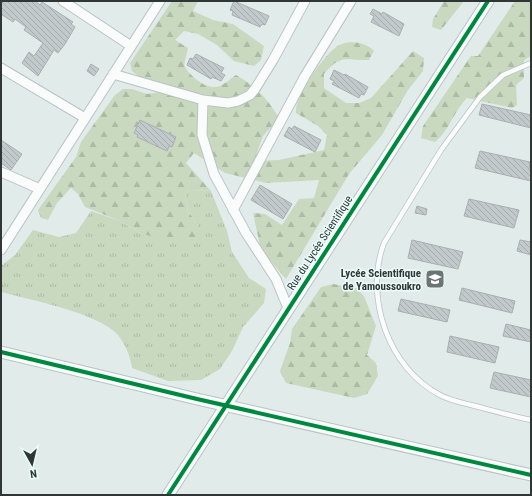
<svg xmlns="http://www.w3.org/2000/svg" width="532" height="496" font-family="'Roboto Condensed',sans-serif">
  <defs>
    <pattern id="grass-tufts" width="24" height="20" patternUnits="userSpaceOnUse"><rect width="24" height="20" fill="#c9d9bf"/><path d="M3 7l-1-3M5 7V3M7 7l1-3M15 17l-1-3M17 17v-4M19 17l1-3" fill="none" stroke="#adbba5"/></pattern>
    <pattern id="forest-firs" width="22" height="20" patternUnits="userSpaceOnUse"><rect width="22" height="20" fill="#c9d9bf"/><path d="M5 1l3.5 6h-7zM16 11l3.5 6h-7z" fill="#adbba5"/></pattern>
    <pattern id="building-back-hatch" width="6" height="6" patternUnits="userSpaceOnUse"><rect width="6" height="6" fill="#c2c9ca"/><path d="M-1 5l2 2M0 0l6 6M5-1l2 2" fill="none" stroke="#a7adae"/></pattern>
  </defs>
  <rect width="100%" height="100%" fill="#e1ebea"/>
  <path fill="url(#grass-tufts)" d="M190,190L211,191L227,231L232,252L249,278L266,289L264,303L243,327L232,351L220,369L201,380L168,381L132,368C130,355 126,346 118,335C99,313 30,300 1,292V266L15,255L33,230L59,237L76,233L91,211L120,221L142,234L198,225L188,211L185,192Z"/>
  <path fill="url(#forest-firs)" d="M172,1H198L193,11L213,20L233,24L264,46L261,60L254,66L234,61L217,45L198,34L184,31L175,40L188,48L184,65C190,76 206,91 220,86C225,84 231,78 236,75C255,86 268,99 279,118L263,136L254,161L279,160L324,150L327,135L318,126L296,113C296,110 296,105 298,101C303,87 323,57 335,48C345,39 365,41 374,51L369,60C345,61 342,53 324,74V88L346,103H359L371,98L413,51L424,58L423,71L408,90L382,135L349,174L286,279L261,250L253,213L265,214L282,225L299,199L314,198L319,180L266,183L225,173L194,153L186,163L211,191L190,190L185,192L188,211L198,225V239L177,242L142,234L120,221L85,207L78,194L71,188L57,203L48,220L41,218L38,210L76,157L81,142L115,95L123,89H132L147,94L160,92V84L142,79L132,71L130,63Z
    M444,1H464L441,30L432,27L433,19Z
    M515,1H531V56L524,60V78L516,85L517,105L512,108L467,98C454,111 449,131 435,142L421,138L423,126L466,63L471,56H478Z
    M333,284L356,288L364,296L376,326L367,355L376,363L378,376L367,394L354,398L286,383L280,371L290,343L292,329L321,287Z"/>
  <path fill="url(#building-back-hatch)" stroke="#a8b0b0" d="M1,1H35L40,5L42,2L73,22L71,24L75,27L65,44L58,53L54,50L38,76L22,63L29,52L34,56L43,43L24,30L26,27L15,19L13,22L1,14Z
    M234,1L269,16L265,25L262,24L260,27L232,15L233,11L230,10Z
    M373,9L382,14L383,12L404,24L399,36L371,22L374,16L370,14Z
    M196,54L224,68L221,73L225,75L221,81L212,77L211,79L187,65L190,58L193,59Z
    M91,64L99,69L94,76L87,71Z
    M334,70L344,75L345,74L368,87L364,95L361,94L359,98L332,84L334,81L330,79Z
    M482,104L531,115V128L479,115Z
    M140,120L176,137L172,147L169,146L167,151L137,137L138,135L134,133Z
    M294,126L321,140L315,152L284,136L289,127L292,129Z
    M1,140L22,154L11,170L1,163Z
    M480,151L530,162L529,170H531V181L475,168Z
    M260,185L292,204L283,219L251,200Z
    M469,199L519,210L514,228L464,216Z
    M417,206L427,209L426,215L415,213Z
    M412,240L463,252L458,269L408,258Z
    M520,240L531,242V255L517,251Z
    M462,288L515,301L512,313L459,300Z
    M401,299L450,310L447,322L398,311Z
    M506,324L531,330V342L503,336Z
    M450,336L499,347L495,363L447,352Z
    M494,372L531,380V397L490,388Z"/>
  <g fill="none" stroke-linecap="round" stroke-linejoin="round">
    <g stroke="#bbc2c2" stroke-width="6">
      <path id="service" d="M531,63L503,75L480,97L441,150L384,243C364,297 388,368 440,395C451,401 464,403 475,406C494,411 512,416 531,420"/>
    </g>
    <g stroke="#bbc2c2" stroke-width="11">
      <path id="minor" d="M63,1L131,46
        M1,68L85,118
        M113,74L203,100L228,103L238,101L250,95L255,89L273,60L305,1
        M203,100L202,135L214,174L246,233L276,279L288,308
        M1,172L40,189
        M233,210L305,76L351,1
        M1,250L160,1"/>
    </g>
    <g stroke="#bbc2c2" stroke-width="13">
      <path id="tertiary" d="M1,352L197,399L531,475
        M168,495L488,1"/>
    </g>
    <use href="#service" stroke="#fafcfc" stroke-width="4.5"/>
    <use href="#minor" stroke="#fafcfc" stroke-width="9"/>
    <use href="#tertiary" stroke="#fafcfc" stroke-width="11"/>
    <g stroke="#eafcfa" stroke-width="6">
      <path id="cycleway" d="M1,352L197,399L531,475
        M168,495L488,1"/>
    </g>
    <use href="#cycleway" stroke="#00873e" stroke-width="4"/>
  </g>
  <defs>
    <g id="school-square" transform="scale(1)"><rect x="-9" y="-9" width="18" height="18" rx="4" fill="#6d7574" stroke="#eafcfa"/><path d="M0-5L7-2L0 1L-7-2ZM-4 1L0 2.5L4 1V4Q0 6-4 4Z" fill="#fff"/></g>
  </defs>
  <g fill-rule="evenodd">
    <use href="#school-square" x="435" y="279"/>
  </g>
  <g text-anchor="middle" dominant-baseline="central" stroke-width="3" stroke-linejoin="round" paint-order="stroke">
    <g font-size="11" fill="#2f3635" stroke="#eafcfa">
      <text transform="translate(320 243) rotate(-57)">Rue du Lycée Scientifique</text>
    </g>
    <g font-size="11" font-weight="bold" fill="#2f3635" stroke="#eafcfa" text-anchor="end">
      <text x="421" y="273">Lycée Scientifique<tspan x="421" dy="13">de Yamoussoukro</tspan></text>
    </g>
  </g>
  <rect width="532" height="496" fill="none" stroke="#2f3635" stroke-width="4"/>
  <g transform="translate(32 464) rotate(172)" stroke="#eafcfa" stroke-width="3" paint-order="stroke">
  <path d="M0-3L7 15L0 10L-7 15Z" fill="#2f3635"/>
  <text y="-6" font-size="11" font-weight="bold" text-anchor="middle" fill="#2f3635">N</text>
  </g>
</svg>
